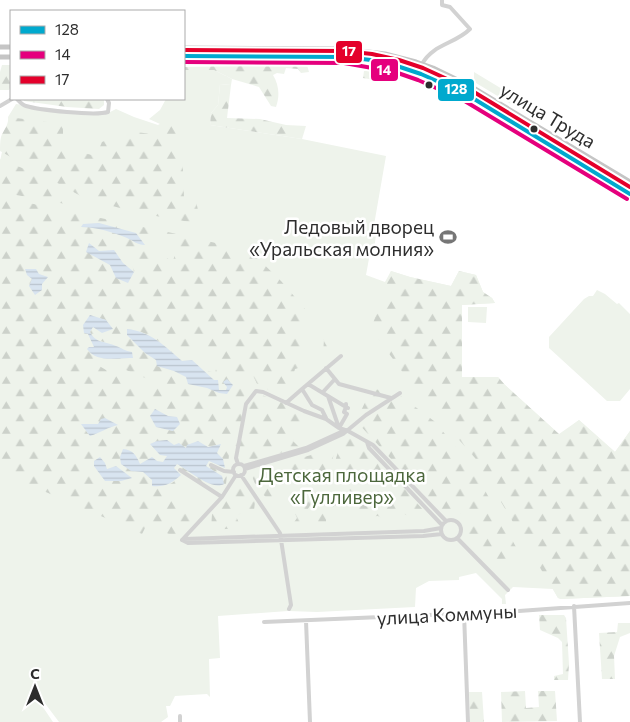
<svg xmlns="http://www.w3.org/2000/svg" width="630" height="722" font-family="Commissioner,sans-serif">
  <defs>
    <pattern id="forest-firs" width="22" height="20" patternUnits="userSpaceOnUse" patternTransform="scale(1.25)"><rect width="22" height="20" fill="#eef3eb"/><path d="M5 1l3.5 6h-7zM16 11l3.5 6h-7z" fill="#ccd1ca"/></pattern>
    <pattern id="water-rules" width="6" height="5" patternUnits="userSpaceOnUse" patternTransform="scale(1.25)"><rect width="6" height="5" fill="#d8e4f0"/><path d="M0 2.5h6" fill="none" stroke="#bac4ce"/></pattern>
  </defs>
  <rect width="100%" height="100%" fill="#fff"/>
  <path fill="#eef3eb" d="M184,70H214L232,79L231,85L220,84L218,105L211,113L210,125L302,139L386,156L374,225L375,227L374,231L376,235L374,250L370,253L366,275L385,282L391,271L410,277L451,286L459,271L476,275L483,292L492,298L495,303L462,305V377H498L505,385L559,434L579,420L615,452L630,431V596L561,599L558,598L553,589L513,587L505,595L506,604H502V599L476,573L459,577V580L429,581L416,588L415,607L317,612L288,611L218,616L220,658L209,659L210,697L207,694L175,696L170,706H166L168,717L161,722H59L35,690L32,691L53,722H0V161L9,120L8,117L16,104L104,115L116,109L134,117L158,125L160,124L149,119L160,110L166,99H184Z
    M474,72L512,95L511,104L476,83L474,78Z
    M597,290L605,294L617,304L619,303L630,314V389L620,401H607L549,348V337L584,299L589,296H593Z
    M468,307H487L486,323L468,322Z"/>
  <path fill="url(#forest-firs)" fill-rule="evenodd" d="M2,65H11V86L9,90H0V72Z
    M307,65L309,72L301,73L298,69L286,68L284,74L277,73L273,75C279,85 280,96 276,107L271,106L259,87L232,79L214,70H184V67Z
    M374,70L398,76L397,82L393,83L363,78L364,71Z
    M220,84L231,85L227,118L260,119L286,125L306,126L302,139L210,125L211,113L218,105Z
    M23,99H104V105L99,109L67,107L24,101Z
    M8,117L63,124V139L67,149L96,156L102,142L129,131L158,135V125L169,122L180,121L176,150L182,147L184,198L196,201L201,224L139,213L86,199L0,151C0,146 0,141 1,137C4,129 9,125 8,117Z
    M0,159L32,172L53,188L70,198L73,202L71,205L0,192Z
    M0,197L177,234L250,251L281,281L337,346L332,356L323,353L324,340L312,325L308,326L299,337L305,366L295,369L288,392L259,388L249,367L246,369L247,385L244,398L247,403L259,394L281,402L306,415L293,441L300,448L247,461L236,446L229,455L226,484L218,496L191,477L179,479L168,494L195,519L183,535H171L147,524L142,534L0,472ZM159,237L177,247L173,261L148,250L151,241ZM89,244C98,250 107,254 117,249C127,255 132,260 134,272L116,278L110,265L96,259ZM90,316L106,320L113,328L93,327L90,332C96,343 106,341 116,346C122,348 125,351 132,352L124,357L109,359C89,344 88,340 90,316ZM127,330C149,329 167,348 182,361L192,360L193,348L219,358L215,373L202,369L214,380L219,390H226L227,387V394L219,393L207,388L188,384L186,377L174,371L157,366L156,360C146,354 128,342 127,330ZM93,358L114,365L162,385L151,388L116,376L96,364ZM155,409L168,416L177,417L173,431L156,427L150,416ZM101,419L117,425C107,427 100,434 90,436L81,424H99ZM157,441L186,448L220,445L217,453L223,459L225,468L209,461L206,466L222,476L211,485L177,464L174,468L181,476L172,483L163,487L142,472L131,471L136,454L140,464L157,461L163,462L167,456L150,445Z
    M391,271L410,277L451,286L459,271L476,275L483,292L492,298L495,303L462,305V377H498L505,385L560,435L579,420L615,452L630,431V596L561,599L558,598L475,458L417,392L371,329Z
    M372,388L401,396L434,421L471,465L516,547L503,566L520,583L512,584L467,536L469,519L458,512L444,516L356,421Z
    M344,436L363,443L392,476L373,487L362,477L364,488L354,494L350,492L347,477L340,471H332L338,452L339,439Z
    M332,446C336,457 331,467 321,473L309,465L306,472L308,480C296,470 291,472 277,474V502L274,505C264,495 253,487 252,473L311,455Z
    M241,482L255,501L253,521L245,511L236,516L241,528L211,530L212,514Z
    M308,484L318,492L319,498L327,500L333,493L336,505L326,511V530H322L316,519L320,513L318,504L311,503C309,509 303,513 310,519L305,531H288L297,518L293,509L301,503L298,491Z
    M401,485L424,511L415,520L401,512L394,525L378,516L367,517L356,510C366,491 381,491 401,485Z
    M539,615H564L566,618L569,664L568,680H554V676L563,674L562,642L558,638L540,630Z
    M618,623H630V633L620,637L614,656L615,679H602L599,633L617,632Z
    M525,691L526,708L539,707L538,691H555L557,721L502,722L501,692Z
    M469,692H482L484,722H470Z"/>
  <path fill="url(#water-rules)" d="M99,223L136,233L145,245C137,245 134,241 127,238C112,232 97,227 81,227L83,224Z
    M89,243L99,251L114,250L123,263L134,272L128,283L116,278L110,265L86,252Z
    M25,269H36L39,274L48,277L42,284V290L35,295L29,286L32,279L27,275Z
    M90,315L106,320L113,329L102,333L93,327L90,332C96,344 106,341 116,346C122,348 125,351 132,352L133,358C118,357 98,364 87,349L89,347H94L88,334L84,333L83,325Z
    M127,329C150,331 166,347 182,361L192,360L214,380H218L219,390H226L227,387L223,382L227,379L233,385L227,394L219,393L207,388L188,384L186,377L174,371L157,366L156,360L145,353L127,335Z
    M155,409L168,416L177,417L180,424L173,431L156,427L150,416Z
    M105,418L118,425C108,427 100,433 90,436L81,424H98L101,419Z
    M167,440L174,445L179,443L186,448L187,445L198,441L208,447L221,444L217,453L223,459L225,468L209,461L206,466L222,476L224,484C212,491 190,471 177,464L174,468L181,475C171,484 165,487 152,486V480L143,472L131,471L121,464L120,457L123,449C133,450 136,455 140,464L152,457L157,461L163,462L167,456L160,455L150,444L157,441Z
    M100,457L105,463L107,469L116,466L132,478L121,481H105L94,466V461Z"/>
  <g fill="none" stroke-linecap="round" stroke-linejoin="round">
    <path stroke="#d2d2d2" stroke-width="4" d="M422,64C433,44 455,44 470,29L450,7L442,5V0
      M17,99C20,102 22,105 26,106C39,110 95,116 108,112L109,103L107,99
      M0,106L12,99
      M326,368L339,384L391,398
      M308,384L346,407V404
      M323,392L335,379
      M328,396L339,428L347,414L344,412L346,407L348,408
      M286,403L302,389
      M326,418L322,410L312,405L302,389L341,356
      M367,442L369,448L442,525
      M238,464L236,458L246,404L256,391L263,392L304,411L326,419L339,428L348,431L373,445L446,521
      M233 470a6 6 0 1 1 12 0a6 6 0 1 1-12 0Z
      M211,465L224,471L234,472
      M244,466L306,448L341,432L346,431
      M245,469L308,450L343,434L366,415L400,393
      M180,470L222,497
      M241,475L280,533L291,605L289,609
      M441 530a10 10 0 1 1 20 0a10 10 0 1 1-20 0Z
      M457,538L508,590
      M184,539L424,531L441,528
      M182,540L188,543L423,536L442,534
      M182,540L222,497L236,475
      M574,606L580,722
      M464,613L468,722
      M306,621L310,722
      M264,622L519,611L630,603
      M180,716V722"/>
    <path stroke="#c5c5c5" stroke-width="5" d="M0,47H11
      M184,48L344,49L385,54L416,62L433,68L470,86L630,182
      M184,56L344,57C420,63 470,95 533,134C565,154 598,174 630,194
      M0,57H11"/>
    <g stroke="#fff" stroke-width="8">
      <path id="bus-1" d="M184,56L344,57L371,60L397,66L421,74L466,94L630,194"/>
    </g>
    <g stroke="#fff" stroke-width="8">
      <path id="bus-2" d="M184,62L344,63L395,72L418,80L463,100L627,199"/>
    </g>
    <g stroke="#fff" stroke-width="8">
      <path id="bus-3" d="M184,50L344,51L372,54L399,60L423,68L469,89L630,187"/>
    </g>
    <use href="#bus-1" stroke="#00a9ce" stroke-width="4"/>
    <use href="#bus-2" stroke="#e5007d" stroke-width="4"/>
    <use href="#bus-3" stroke="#e4002b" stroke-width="4"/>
  </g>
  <defs>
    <g id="stadium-bare" transform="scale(1.35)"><path d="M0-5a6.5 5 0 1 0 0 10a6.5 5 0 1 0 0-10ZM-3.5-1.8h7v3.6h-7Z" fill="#767676" stroke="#fff" stroke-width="2.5" paint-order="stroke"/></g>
  </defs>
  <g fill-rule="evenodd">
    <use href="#stadium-bare" x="448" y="237"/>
  </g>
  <g fill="#2d2d2d" stroke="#fff" stroke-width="2">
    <circle cx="429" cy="85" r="4.5"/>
    <circle cx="534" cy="129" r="4.5"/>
  </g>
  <g text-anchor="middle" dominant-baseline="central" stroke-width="5" stroke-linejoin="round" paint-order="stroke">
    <g font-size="19" fill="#2d2d2d" stroke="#fff">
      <text transform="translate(548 115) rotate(31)">улица Труда</text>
      <text transform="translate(447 614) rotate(-3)">улица Коммуны</text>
    </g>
    <g font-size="19" fill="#2d2d2d" stroke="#fff" text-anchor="end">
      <text x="434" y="226">Ледовый дворец<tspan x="434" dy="22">«Уральская молния»</tspan></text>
    </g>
    <g font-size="19" fill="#4c673c" stroke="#fff">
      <text x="342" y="474">Детская площадка<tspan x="342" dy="22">«Гулливер»</tspan></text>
    </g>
  </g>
  <g stroke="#fff" stroke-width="2">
    <rect x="335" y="40" width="28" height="24" rx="5" fill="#e4002b"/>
    <rect x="370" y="58" width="29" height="24" rx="5" fill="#e5007d"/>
    <rect x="437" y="78" width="38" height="24" rx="5" fill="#00a9ce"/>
  </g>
  <g font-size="14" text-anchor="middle" font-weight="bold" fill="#fff">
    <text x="349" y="56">17</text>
    <text x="384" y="75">14</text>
    <text x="456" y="94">128</text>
  </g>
  <rect x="10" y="10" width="175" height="90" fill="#ffffff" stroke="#ababab"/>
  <rect x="20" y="26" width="25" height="8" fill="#00a9ce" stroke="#ababab"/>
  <text x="55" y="35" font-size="15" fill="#2d2d2d">128</text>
  <rect x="20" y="51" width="25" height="8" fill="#e5007d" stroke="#ababab"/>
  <text x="55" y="60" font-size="15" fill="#2d2d2d">14</text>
  <rect x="20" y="76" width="25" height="8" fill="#e4002b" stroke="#ababab"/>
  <text x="55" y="85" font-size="15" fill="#2d2d2d">17</text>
  <g transform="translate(35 687)" stroke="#ffffff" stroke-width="4" paint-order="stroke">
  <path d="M0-4L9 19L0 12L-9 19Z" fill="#2d2d2d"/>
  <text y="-8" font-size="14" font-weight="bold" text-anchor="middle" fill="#2d2d2d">С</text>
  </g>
</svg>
